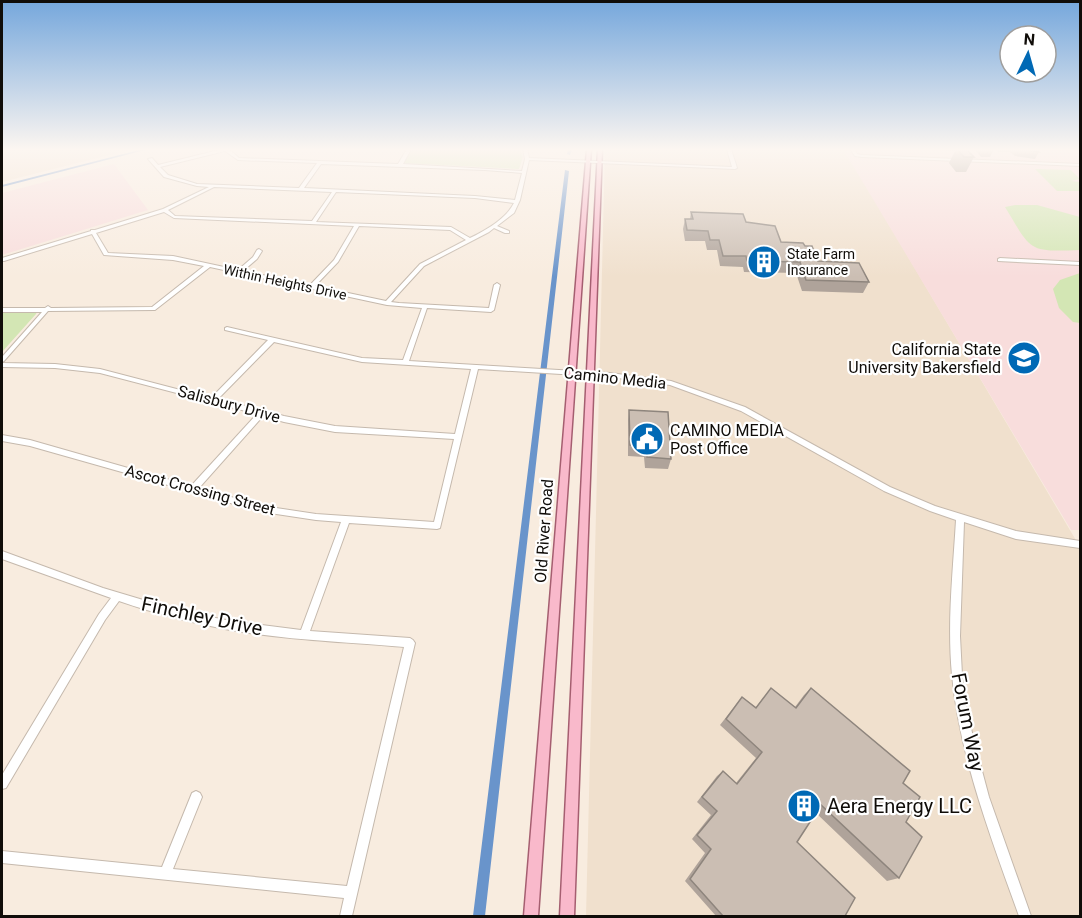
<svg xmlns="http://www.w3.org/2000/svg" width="1082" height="918" font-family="Roboto,sans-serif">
  <rect width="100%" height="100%" fill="#f8ecdf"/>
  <path fill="#f0e0cd" d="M2,149H133L2,182Z
    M605,149H843L866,186L1080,547V916H586Z"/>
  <path fill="#f8dddc" d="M843,149H1080V530H1071Z
    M114,164L148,210L2,255V193Z"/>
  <path fill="#d3e6b4" d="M410,149H520L523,157L519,169L403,163Z
    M1035,169L1071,170L1080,179L1071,181L1080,182V191H1057Z
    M1015,205H1037L1080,217V250C1027,252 1032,251 1005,207Z
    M1080,273V323L1073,322L1059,308L1053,289L1060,280Z
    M37,312L36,314L2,352V313Z"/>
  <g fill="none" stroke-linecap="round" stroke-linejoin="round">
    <path fill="#6994cb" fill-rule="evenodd" d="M143,149H149L2,187V185Z
      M568,149H572L570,155L567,154Z
      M565,170L569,171L485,916H473Z"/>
    <g stroke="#c5b9ad" stroke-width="2">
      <path id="minor" d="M223,149H229L239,158L398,164L407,149H411L403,164L522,171L525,159L523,149H527L529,158L732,167L727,149H731L737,168L735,169L529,160L520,200L514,213L497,226L509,231V233H505L494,228L489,232L424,266L391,302L399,303L489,308L494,285L497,283L500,285L494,310L491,312L427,308L409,361L610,373L671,381L745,407L890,487L935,506L1016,531L1080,541V548L1016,539L964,522L960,636L962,675L966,706L973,737L989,797L1031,916H1019C991,838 960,758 952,675C947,623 953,571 956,520L930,511L884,491L741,411L670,385L610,377L478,369L440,528L437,529L349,523L310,631L410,638L413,640L415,643L352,916H340L344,898L2,863V851L162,867L192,793L196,791L200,793L202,797L173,869L347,886L404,647C346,642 288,640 230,630C193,623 156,614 119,601L105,620L6,788L2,789V775L99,614L111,598L2,559V551L103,588L180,611L231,621L301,630L341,522L316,520L263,512L194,493H192L189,491L30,446L2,441V435L30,440L191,486L257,414L100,373L55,368L2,367V363L55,364L100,369L211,398L268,340L225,330V328L227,327L362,358L403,360L422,308L387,305L210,267L155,310L48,311L4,361L2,362V357L42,312H2V308H45L48,306L51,308L152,307L204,266L173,260L104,255L92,234L4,261H2V258L91,231V230H95L163,209L209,187L197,186L164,177L148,159L152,158L158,165ZM225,151L238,160L317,163L299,188L197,184L168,175L160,167ZM321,164L485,170L522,173L515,200L475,196L304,188ZM214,187L332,192L312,221L175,216L168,210ZM336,192L475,198L514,203C506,219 486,230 470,238L451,227L316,222ZM164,212L174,218L354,226L334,260L310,285L243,271L257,259L262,251L259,249L257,250L253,257L238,270L173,256L108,253L96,233ZM359,226L450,230L466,240L420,264L386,301L315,286L338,262ZM274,342L362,362L471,369L455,434L335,426L284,416L218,399ZM263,416L284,422L335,432L454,439L434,522L316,514L263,506L199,488Z
        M850,149H854L857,154L862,155L1080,164V166L862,157L855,156Z
        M1000,258L1080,262V265L998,261V259Z"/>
    </g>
    <g stroke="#a55e70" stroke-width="3">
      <path id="major" d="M587,149H591L538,916H524Z
        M598,149H602L574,916H560Z"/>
    </g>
    <use href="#minor" fill="#fff" fill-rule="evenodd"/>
    <use href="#major" fill="#f9b9cb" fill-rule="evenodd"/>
  </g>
  <path fill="#afa39a" d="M944,149H966L974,157L966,172H956L949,163L955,151H946Z
    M975,149H994L990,157H981L975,150Z
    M996,149H1036L1039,152L1035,159L1015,156L1010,152H999Z
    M691,212L746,222L781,242L805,246L818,261L869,282L863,293L802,291L796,273L744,272L743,267L720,266L717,250H707L705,241H685L683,229L685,219H690Z
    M629,410L671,459L668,469L645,468L644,457L628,456V420Z
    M771,688L795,707L804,695L811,688L903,783L906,822L899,878L887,881L816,813L797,842L845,916H716L685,881L705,853L692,839L711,815L697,802L717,776L723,771L736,783L756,758L720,725L742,697L756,707Z"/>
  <path fill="#cbbeb3" stroke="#8e857d" stroke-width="1.5" d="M957,149H966L974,157H964Z
    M1018,149H1036L1039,152L1019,149Z
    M691,212L743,214L746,222L775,226L781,242L803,243L805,246H812L818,261L859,263L869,282L806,280L800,262L747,261L746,256H723L719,240H710L708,231L687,230L685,219H693Z
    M629,410L668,412L671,459L647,457V446L630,445Z
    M771,688L796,708L811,688L910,771L903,783L920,797L906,822L922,837L899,878L821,805L797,842L855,898L845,916H723L690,879L711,849L697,835L717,811L702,797L723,771L737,784L762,752L726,719L742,697L756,708Z"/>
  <linearGradient id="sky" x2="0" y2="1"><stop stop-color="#75a7dc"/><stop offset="0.54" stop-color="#fcf6f1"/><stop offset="1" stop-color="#fcf6f1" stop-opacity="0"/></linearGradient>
  <rect width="1082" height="277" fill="url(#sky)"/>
  <defs>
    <g id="building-disc" transform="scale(1.725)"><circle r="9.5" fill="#0069b5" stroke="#fff"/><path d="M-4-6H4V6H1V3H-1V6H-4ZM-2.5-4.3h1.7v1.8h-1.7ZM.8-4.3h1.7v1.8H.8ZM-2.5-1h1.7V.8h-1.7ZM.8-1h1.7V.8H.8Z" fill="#fff"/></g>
    <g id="university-disc" transform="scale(1.725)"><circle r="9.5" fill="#0069b5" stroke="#fff"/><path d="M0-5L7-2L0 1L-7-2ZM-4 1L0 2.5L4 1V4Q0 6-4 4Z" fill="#fff"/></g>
    <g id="civic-disc" transform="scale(1.725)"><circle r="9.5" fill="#0069b5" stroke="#fff"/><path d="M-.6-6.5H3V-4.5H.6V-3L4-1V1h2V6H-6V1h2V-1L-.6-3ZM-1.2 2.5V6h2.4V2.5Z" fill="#fff"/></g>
  </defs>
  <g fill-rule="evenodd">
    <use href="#building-disc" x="764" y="262"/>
    <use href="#university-disc" x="1024" y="358"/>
    <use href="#civic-disc" x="647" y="439"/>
    <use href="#building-disc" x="804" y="806"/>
  </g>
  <g text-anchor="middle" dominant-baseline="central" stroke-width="4.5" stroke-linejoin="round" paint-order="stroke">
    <g font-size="14" fill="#100d09" stroke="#fff" text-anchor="start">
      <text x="787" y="254">State Farm<tspan x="787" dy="16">Insurance</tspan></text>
    </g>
    <g font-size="14" fill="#100d09" stroke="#fff">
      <text transform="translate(285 282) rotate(12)">Within Heights Drive</text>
    </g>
    <g font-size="16" fill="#100d09" stroke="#fff" text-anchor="end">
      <text x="1001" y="349">California State<tspan x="1001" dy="18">University Bakersfield</tspan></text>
      <text x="670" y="430" text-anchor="start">CAMINO MEDIA<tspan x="670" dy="18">Post Office</tspan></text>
    </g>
    <g font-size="16" fill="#100d09" stroke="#fff">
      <text transform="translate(615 378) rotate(6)">Camino Media</text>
      <text transform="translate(229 404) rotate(15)">Salisbury Drive</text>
      <text transform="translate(200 490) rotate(15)">Ascot Crossing Street</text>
      <text transform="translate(544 531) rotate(-86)">Old River Road</text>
    </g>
    <g font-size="20" fill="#100d09" stroke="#fff">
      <text transform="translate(202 616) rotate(12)">Finchley Drive</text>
      <text transform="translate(968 722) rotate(79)">Forum Way</text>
    </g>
    <g font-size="20" fill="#100d09" stroke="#fff" text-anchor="start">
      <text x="827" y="806">Aera Energy LLC</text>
    </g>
  </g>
  <rect width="1082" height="918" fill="none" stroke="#100d09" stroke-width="6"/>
  <g transform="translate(1028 54) rotate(5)"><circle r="28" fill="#ffffff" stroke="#9f9e9d" stroke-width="1.5"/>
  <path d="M0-4.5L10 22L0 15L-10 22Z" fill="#0069b5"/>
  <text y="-9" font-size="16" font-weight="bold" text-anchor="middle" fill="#100d09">N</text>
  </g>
</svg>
